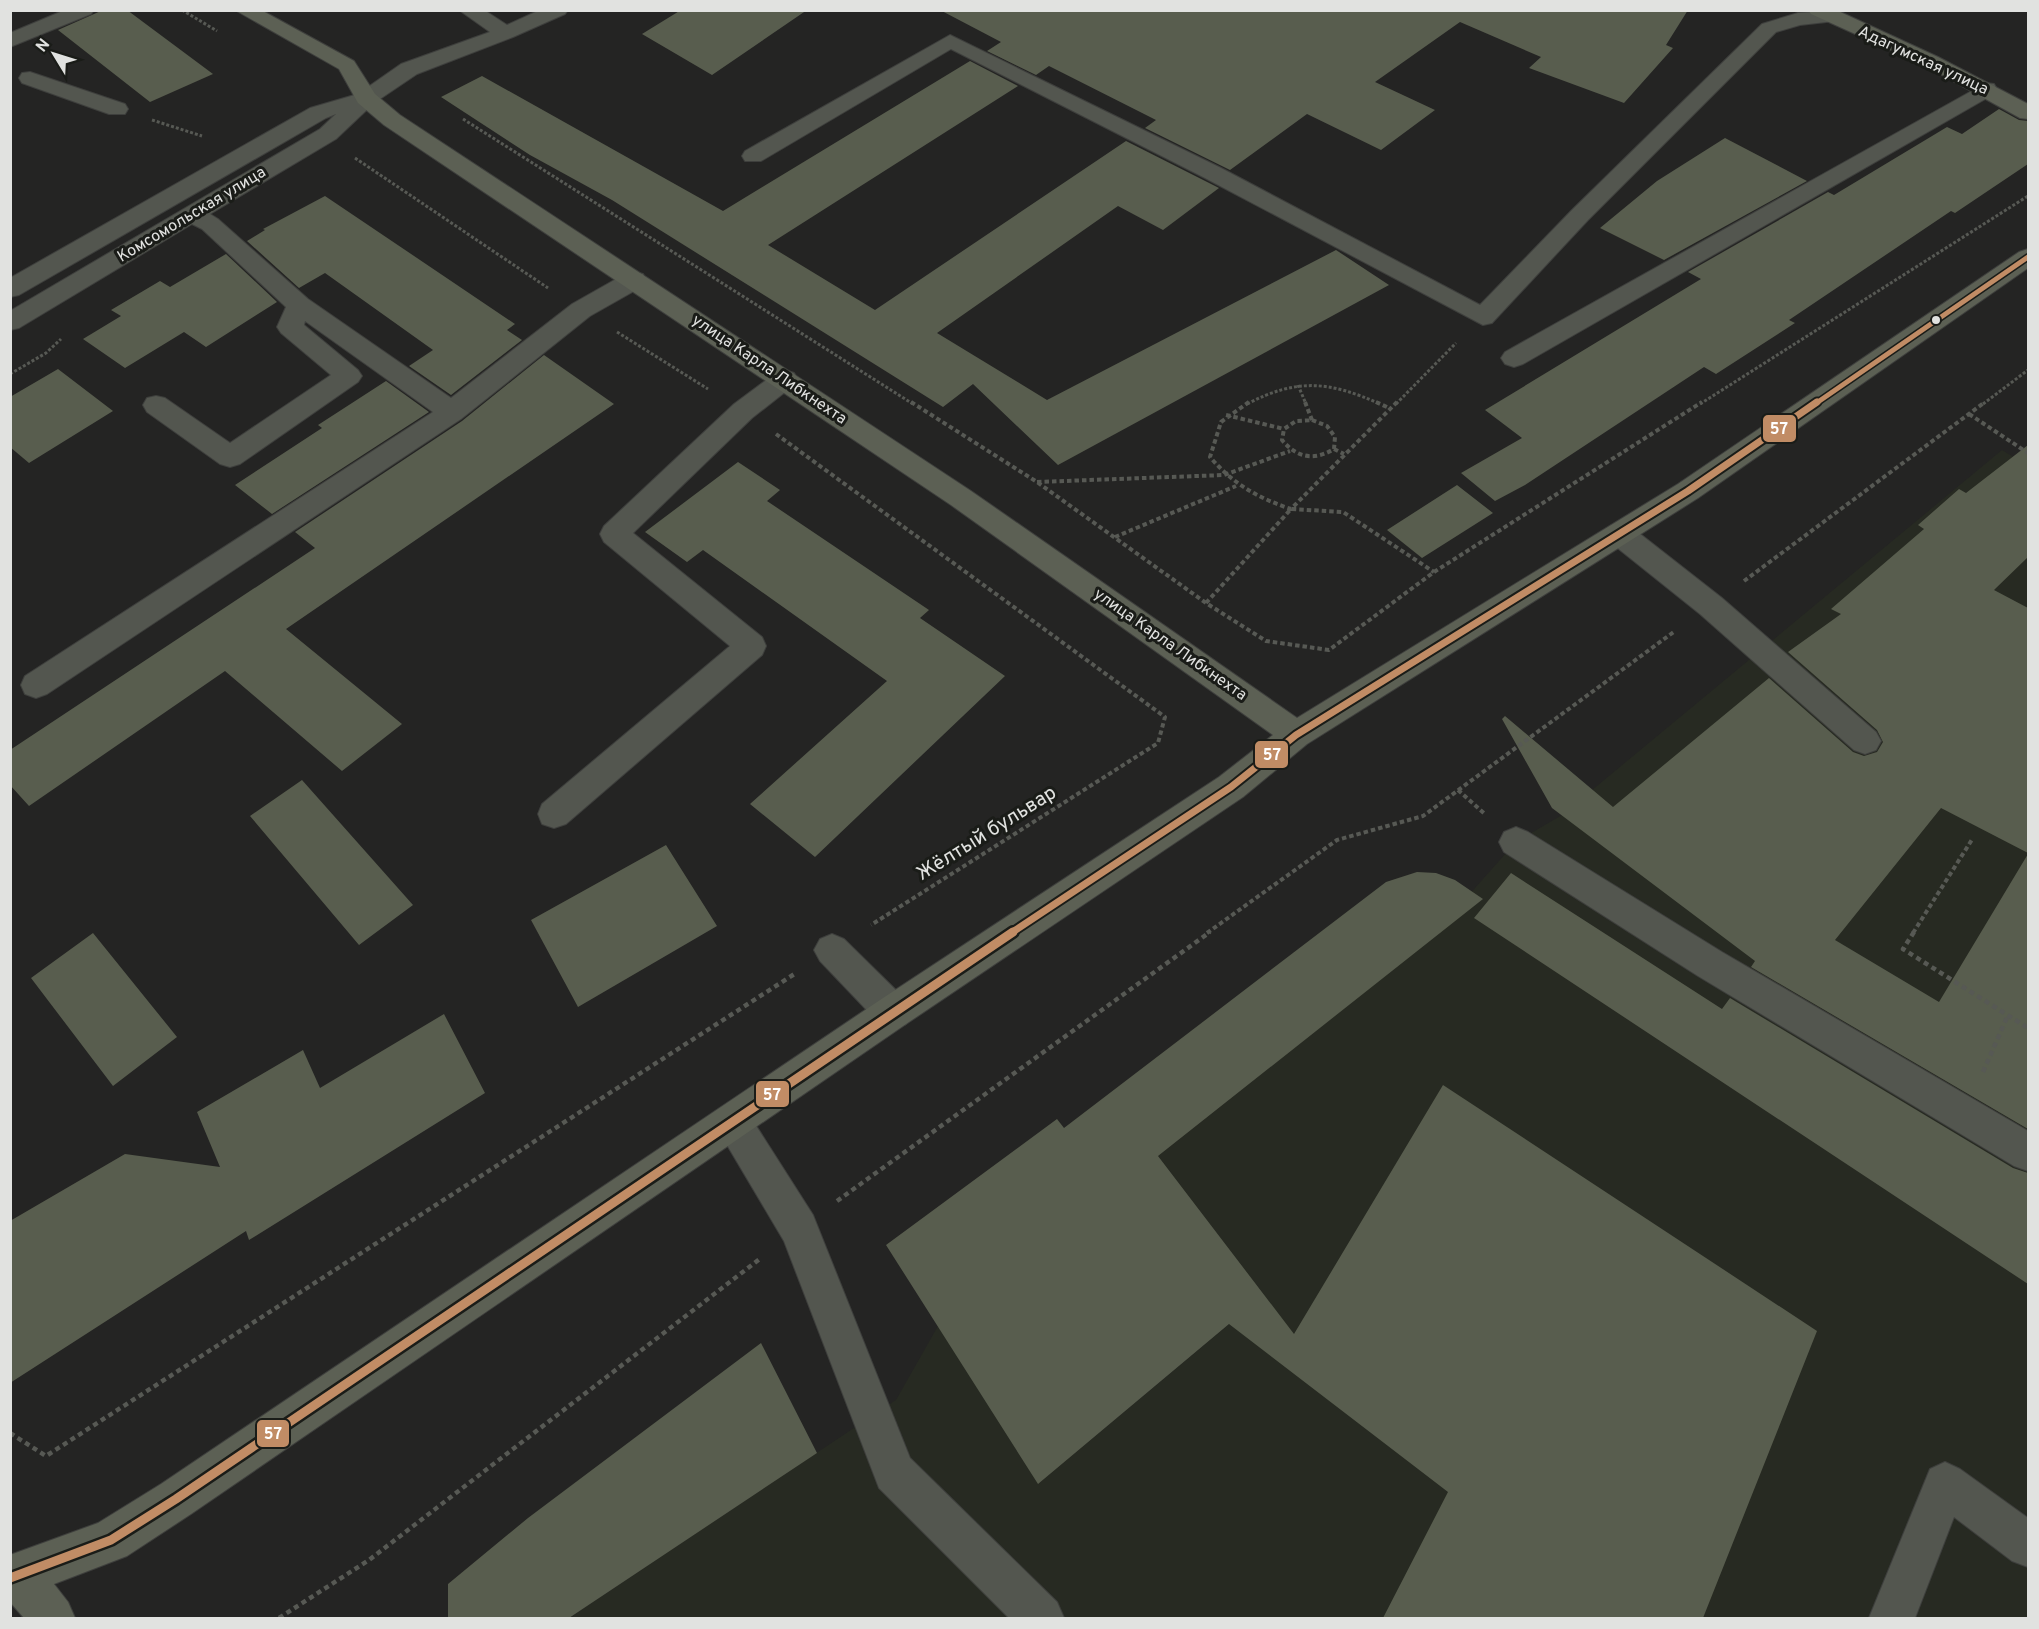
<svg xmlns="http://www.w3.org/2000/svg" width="2039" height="1629" font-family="Overpass,sans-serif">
  <rect width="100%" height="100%" fill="#242423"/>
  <path fill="#272a22" d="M2002,450L2028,466V1618H569L896,1400L938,1326L1039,1483L1264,1295L1158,1156L1426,943L1516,842L1562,815Z"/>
  <path fill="#585d4e" d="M103,10H127L213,74L150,102L58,30Z
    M681,10H807L712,75L642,34Z
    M940,10H1688L1666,45L1673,48L1624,103L1529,68L1541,57L1460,22L1375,82L1435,110L1381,150L1307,114L1230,170L1145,128L1156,120L1049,66L1036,75L987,51L1001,42Z
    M970,61L1018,86L768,245L875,310L1126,141L1219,188L1163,230L1118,206L937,333L1047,400L1336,250L1389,285L1058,465L973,384L943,407L612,200L530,155L441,97L482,76L723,211Z
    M1999,109L2019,120L2028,121V164L1955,213L1951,211L1789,320L1795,323L1716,374L1704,367L1525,485L1495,501L1461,473L1522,438L1485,410L1701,279L1688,272L1828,192L1834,195L1947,127L1962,134Z
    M1725,138L1807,181L1664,260L1600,228L1657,181Z
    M325,196L515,324L507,330L522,340L451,395L409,366L433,350L325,273L299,288L247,241L265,230L263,229Z
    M226,254L277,302L206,347L184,332L125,368L83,339L121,316L111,310L160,281L170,287Z
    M544,355L614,404L286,629L402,724L342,771L225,671L29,806L10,785V750L315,548L295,532L462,421Z
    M58,369L113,411L29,463L10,447V397Z
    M386,381L429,412L272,514L235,485L322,428L318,425Z
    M2028,445V557L1994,590L2028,608V853L1941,808L1835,940L1939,1002L2028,854V1129L1751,967L1755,961L1552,808L1502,719L1505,716L1613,807L1769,678L1853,752L1864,756L1877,752L1883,742L1877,730L1788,652L1841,614L1831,609L1924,529L1918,525L1959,489L1966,493Z
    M738,462L780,490L767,501L929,610L920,618L1005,676L815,857L750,804L887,681L703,550L687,562L645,532Z
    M1457,485L1493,513L1422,558L1387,530Z
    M302,780L413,905L359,945L250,816Z
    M666,845L717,926L578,1007L531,920Z
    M1417,872L1436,873L1455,880L1483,899L1158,1156L1294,1334L1443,1085L1817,1331L1703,1618H1383L1448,1492L1229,1324L1038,1484L886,1245L1057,1119L1064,1128L1386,882Z
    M1511,873L1722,1009L1730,998L2013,1168L2028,1173V1284L1474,918Z
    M93,933L177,1037L113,1086L31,978Z
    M444,1014L485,1093L249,1240L246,1231L10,1383V1221L125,1154L220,1167L197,1112L303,1050L320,1088Z
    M761,1343L817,1453L569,1618H448V1584L528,1518Z"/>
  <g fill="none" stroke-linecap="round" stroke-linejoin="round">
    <g stroke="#3e3f3d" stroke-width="2">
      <path id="minor" d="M65,10H94L91,14L10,47V33Z
        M459,10H484L507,25L540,10H568L565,14L513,37L417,74L374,103L336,139L210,214L218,219L308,299L451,398L572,304L625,274L634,272L643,274L646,280L643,286L590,316L461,419L47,694L36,698L25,694L21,685L25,676L433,412L305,321L304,325L358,370L362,376L358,382L240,464L230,467L220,464L147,412L143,405L147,398L156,396L165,398L230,443L331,375L281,333L277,327L286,307L202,229L192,224L19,328L10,330V311L320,129L336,114L326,118L19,295L10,297V278L310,108L358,94L401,64L490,32Z
        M1828,11L1835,13L1838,17L1835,21L1800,25L1776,32L1588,220L1492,323L1483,325L1205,178L951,49L761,161H745L742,156L745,151L950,35L1221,168L1480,305L1572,210L1762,24L1798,13Z
        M30,72L125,104L128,109L125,114H109L22,83L19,78L22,73Z
        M1986,83L1994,84L1997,89L1994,94L1523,364L1514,367L1505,364L1501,358L1505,352Z
        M785,370L794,373L798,379L794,385L752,418L633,533L762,637L766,646L762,655L566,824L554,828L542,824L538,814L542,804L730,646L604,542L600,534L604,526L734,404L776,373Z
        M1620,523L1630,526L1722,598L1876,732L1881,741L1876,750L1865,754L1854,750L1700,614L1610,542L1606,534L1610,526Z
        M1516,827L1528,832L1722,952L2028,1131V1171L2014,1166L1698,976L1504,852L1499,842L1504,832Z
        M832,934L844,939L906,1000L911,1012L906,1024L893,1029L880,1024L820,961L814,950L820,939Z
        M733,1104L746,1110L813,1215L910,1458L1057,1602L1064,1618H1009L879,1488L784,1241L714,1123L720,1110Z
        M1945,1462L1960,1469L2028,1518V1567L2012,1561L1954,1517L1915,1618H1869L1930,1469Z"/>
    </g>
    <g stroke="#3e3f3d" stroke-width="2">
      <path id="major" d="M235,10H261L354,61L375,94L400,115L971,491L1297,718L1678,484L2019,252L2028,249V268L1698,498L1307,744L1243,797L906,1024L191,1514L127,1556L54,1584L68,1602L75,1618H24L10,1602V1555L98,1523L161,1484L880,1000L1219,777L1273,735L951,505L384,125L358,103L339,69Z
        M1808,10H1836L1938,57L2028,104V119L2020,118L1924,65L1811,14Z"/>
    </g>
    <path stroke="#575954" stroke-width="3" stroke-dasharray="3 2" stroke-linecap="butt" d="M182,10L217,31
      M463,119L913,404
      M152,120L202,136
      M355,158L548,288
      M617,332L708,389
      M10,374L46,353L61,339
      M1298,385L1306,404
      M1247,404C1297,378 1329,381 1380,404
      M1396,404L1456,343
      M1700,404L2028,196
      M1983,404L2028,370"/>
    <path stroke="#575954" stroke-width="4" stroke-dasharray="4.5 3" stroke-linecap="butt" d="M911,402L1037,482L1206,603L1266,641L1329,650L1434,572L1702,402
      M1249,402L1221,422L1210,457C1233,484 1258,498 1291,509L1397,402
      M1305,402L1312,420
      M1376,402L1389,408
      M1969,414L2028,453
      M1226,415L1284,429
      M1312,420L1327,426L1335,437L1334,449C1314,461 1297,458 1282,440L1284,429L1296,421Z
      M776,434L1165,717L1158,743L871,925
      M1334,449L1344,454
      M1037,482L1224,475L1290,451
      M1115,537L1236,486
      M1744,581L1985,402
      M1206,603L1291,509L1343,512L1434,572
      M1458,790L1486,815
      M1207,933L1337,840L1423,816L1675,631
      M1913,933L1973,838"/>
    <path stroke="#575954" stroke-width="4.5" stroke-dasharray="5 4" stroke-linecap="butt" d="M1914,932L1903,949L2028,1028
      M1983,1072L2008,1015
      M837,1201L1210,932
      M10,1433L46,1456L796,973
      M279,1618L369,1560L761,1258"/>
    <use href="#minor" fill="#53564f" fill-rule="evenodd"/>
    <use href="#major" fill="#5c6054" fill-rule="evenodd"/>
    <g stroke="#1a1c18" stroke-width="8">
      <path id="bus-1-far2" d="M1815,404L2028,257"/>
    </g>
    <g stroke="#1a1c18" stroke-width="11">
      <path id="bus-1-far1" d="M1011,933L1231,787L1296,735L1688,491L1817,402"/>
    </g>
    <g stroke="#1a1c18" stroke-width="14">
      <path id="bus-1" d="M10,1578L111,1540L176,1499L1013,932"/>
    </g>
    <use href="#bus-1-far2" stroke="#c18c65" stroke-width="5"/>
    <use href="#bus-1-far1" stroke="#c18c65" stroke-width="7"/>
    <use href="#bus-1" stroke="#c18c65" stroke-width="9"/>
  </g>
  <circle fill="#e1e2e0" stroke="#1a1c18" stroke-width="2" cx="1936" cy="320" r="5"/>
  <g text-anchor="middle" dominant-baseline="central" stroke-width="6" stroke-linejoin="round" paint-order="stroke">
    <g font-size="16" fill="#e1e2e0" stroke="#1a1c18">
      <text transform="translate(1923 61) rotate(25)">Адагумская улица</text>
      <text transform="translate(192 215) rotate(-31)">Комсомольская улица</text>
      <text transform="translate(769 370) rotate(34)">улица Карла Либкнехта</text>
      <text transform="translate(1170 645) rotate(35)">улица Карла Либкнехта</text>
    </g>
    <g font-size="20" fill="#e1e2e0" stroke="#1a1c18">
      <text transform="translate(987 834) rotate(-32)">Жёлтый бульвар</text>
    </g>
  </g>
  <g stroke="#1a1c18" stroke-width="2">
    <rect x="1762" y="414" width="35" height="29" rx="6" fill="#c18c65"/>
    <rect x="1254" y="740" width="35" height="29" rx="6" fill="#c18c65"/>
    <rect x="755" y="1080" width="35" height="28" rx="6" fill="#c18c65"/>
    <rect x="256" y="1419" width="34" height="29" rx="6" fill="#c18c65"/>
  </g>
  <g font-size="16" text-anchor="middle" font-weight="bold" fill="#fff">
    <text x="1779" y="434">57</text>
    <text x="1272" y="760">57</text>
    <text x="772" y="1100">57</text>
    <text x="273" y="1439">57</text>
  </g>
  <rect width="2039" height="1629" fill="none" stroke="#e1e2e0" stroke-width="24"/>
  <g transform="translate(54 54) rotate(308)" stroke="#1a1c18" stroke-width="4.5" paint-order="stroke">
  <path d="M0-4.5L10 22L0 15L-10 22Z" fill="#e1e2e0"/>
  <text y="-9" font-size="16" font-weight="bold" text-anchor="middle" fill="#e1e2e0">N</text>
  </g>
</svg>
